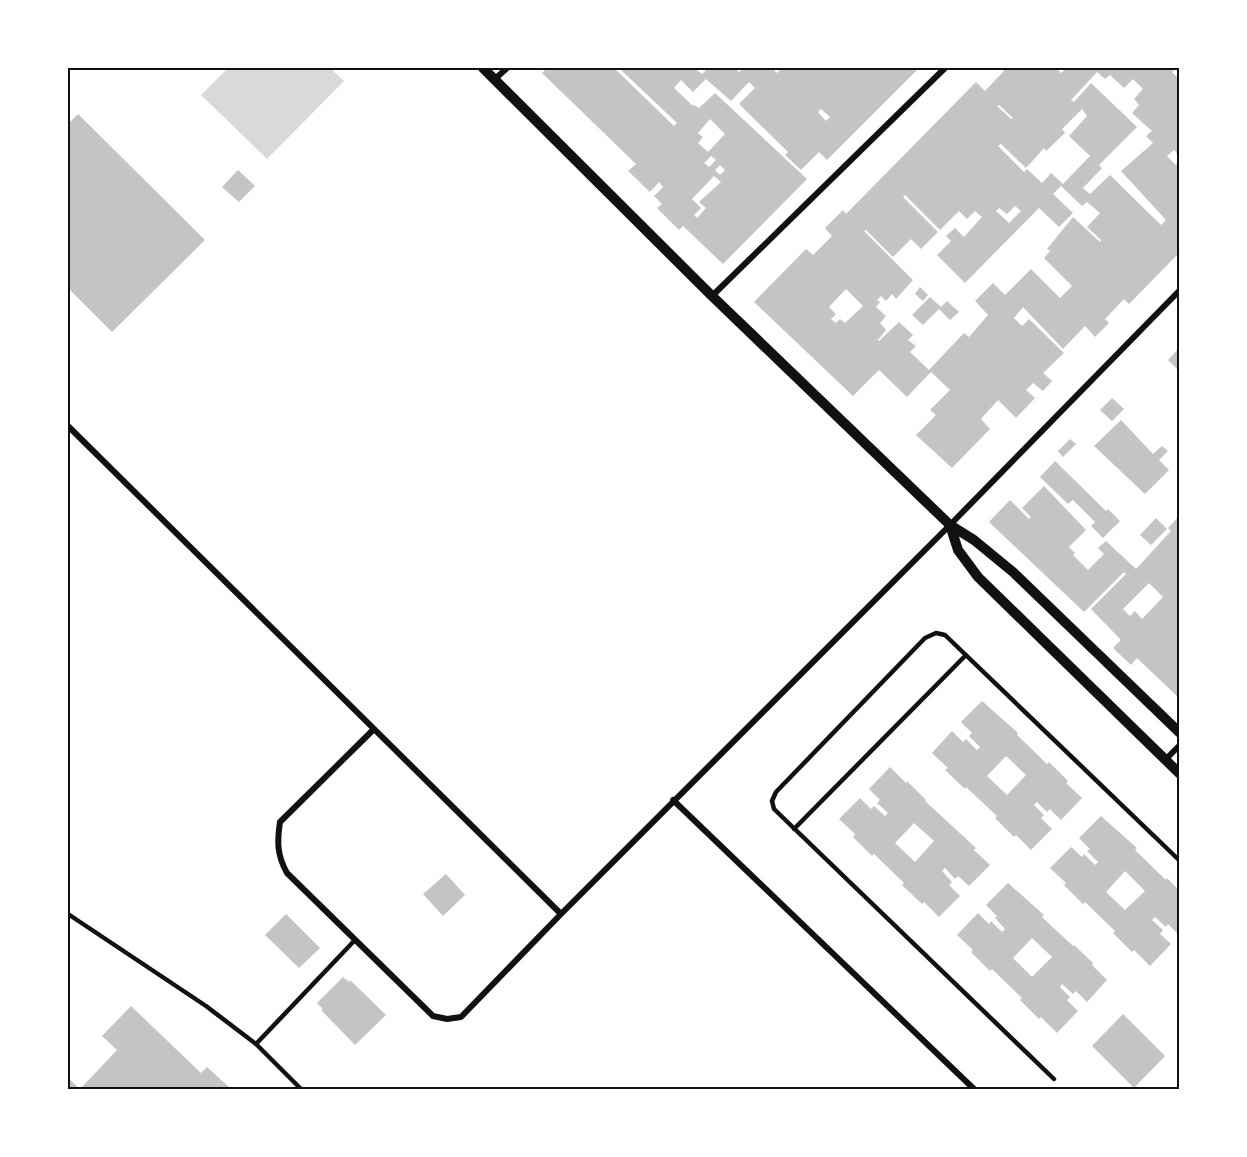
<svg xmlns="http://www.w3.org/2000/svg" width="1247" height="1157" font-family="'Sofia Sans Condensed',sans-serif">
  <rect width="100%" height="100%" fill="#fff"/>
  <path fill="#d9d9d9" d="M228,68H330L344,81L267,159L201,95Z"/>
  <path fill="#c4c4c4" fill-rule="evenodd" d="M547,68H614L674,126L677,123L619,68H694L702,74L708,68H734L739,72L744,68H772L777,73L782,68H919L827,160L819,152L801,170L785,155L788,152L739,104L755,88L749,82L731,101L706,79L693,92L681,80L674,88L693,106L694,105L699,108L715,93L807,179L723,264L683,226L679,230L657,208L662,204L654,196L663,187L659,182L650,192L628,171L636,164L542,73ZM821,109L830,117L826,121L818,112ZM710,119L725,134L708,152L698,143L703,137L698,133ZM711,156L716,160L709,167L704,163ZM720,165L725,170L720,175L715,170ZM714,176L721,182L699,202L706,208L697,218L694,215L701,208L692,199Z
    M1000,68H1056L1061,73L1067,68H1176L1172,72L1179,79V156L1174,150L1167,156L1176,165L1179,161V253L1129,304L1124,299L1105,319L1109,323L1095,337L1085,326L1063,349L1023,307L1014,318L1022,326L1029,319L1064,353L1043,373L1052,381L1043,391L1033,383L1026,390L1035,398L1016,418L998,400L981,419L990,429L952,468L916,435L936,415L930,410L950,390L931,372L907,397L879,370L853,396L754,302L806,249L813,255L832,236L825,228L843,210L846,214L976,82L985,91L1004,71ZM1097,72L1105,79L1110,75L1124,88L1133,79L1143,89L1134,99L1139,105L1132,113L1152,131L1146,136L1153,143L1121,171L1166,220L1161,225L1110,175L1090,194L1083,188L1102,168L1099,165L1137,127L1091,83L1074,102L1071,100ZM999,105L1013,118L1011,119L997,106ZM1082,109L1087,116L1069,136L1090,156L1063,184L1051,173L1042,183L1027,169L1024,172L998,146L1001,144L1026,168L1044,148L1046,151L1065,133L1062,129ZM1061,186L1082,206L1087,202L1100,213L1087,227L1101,240L1100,242L1073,217L1047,249L1050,251L1044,258L1072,286L1060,298L1031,269L1005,295L993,283L975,301L988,315L969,337L964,333L929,370L910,352L916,346L908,340L913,335L899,322L879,341L878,340L886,330L880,323L886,316L876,307L880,302L877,300L881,296L886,301L892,294L896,299L913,280L864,231L866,230L893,257L911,239L921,249L938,232L903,197L905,195L940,230L959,211L967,219L975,211L982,217L964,237L955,228L946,236L951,241L937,255L965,283L1039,208L1059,227L1073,213L1053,194ZM1015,206L1021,211L1009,223L996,211L999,208L1007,214ZM846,289L863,306L845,323L840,319L836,323L831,319L836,314L829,307Z
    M78,114L205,240L112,332L68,288V124Z
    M238,170L255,186L239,202L222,187Z
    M920,287L928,295L923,301L915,294Z
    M930,297L941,307L947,301L959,312L950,320L939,309L923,325L912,315Z
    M1179,348V371L1168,360Z
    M1112,398L1124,409L1112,421L1100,410Z
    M1121,420L1153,454L1162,446L1168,451L1159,460L1169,470L1145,494L1094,446Z
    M1070,439L1076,444L1063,457L1058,451Z
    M1055,461L1106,511L1108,509L1120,521L1103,538L1091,526L1095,522L1073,500L1068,504L1040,477Z
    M1044,486L1086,530L1069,547L1075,553L1073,555L1088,570L1104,554L1098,548L1106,541L1136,569L1171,531L1168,528L1179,516V698L1137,658L1131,665L1113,648L1121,640L1091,609L1126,574L1124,572L1084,612L989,522L1010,500L1029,519L1031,517L1022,508ZM1149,583L1163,597L1142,619L1135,611L1130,616L1123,609Z
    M1156,518L1167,529L1151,545L1140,535Z
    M982,701L1018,733L1017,735L1047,764L1049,762L1068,781L1066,783L1082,798L1061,820L1050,809L1047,812L1037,802L1034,805L1044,815L1041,818L1052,829L1031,850L1016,835L1014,837L995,818L997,816L966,787L965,789L945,770L948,768L932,753L952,731L963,742L966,739L977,750L980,747L969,736L972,733L961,722ZM1006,756L1026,775L1007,795L987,776Z
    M890,767L906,783L907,781L926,800L925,801L976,848L974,850L990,865L969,886L958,876L955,879L945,868L942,871L952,882L949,885L960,896L939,917L924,902L922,904L902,885L904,883L874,854L872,856L853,837L855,834L839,819L860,798L871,809L874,806L885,816L888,813L877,803L880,800L869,789ZM914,823L934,841L915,862L895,843Z
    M1101,816L1137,848L1135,850L1166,880L1167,878L1179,890V935L1168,924L1166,927L1155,917L1152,920L1163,930L1160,934L1171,944L1150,966L1134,950L1132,952L1113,933L1115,931L1085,902L1083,904L1064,885L1066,883L1050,868L1071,847L1082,857L1084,854L1095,865L1098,862L1087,851L1090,849L1079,838ZM1125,871L1145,891L1125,910L1106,892Z
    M446,874L465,895L443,916L423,894Z
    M1008,883L1044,915L1042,917L1073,946L1074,945L1093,963L1092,965L1107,980L1087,1002L1076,991L1073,994L1062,984L1060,987L1070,997L1067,1000L1078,1011L1057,1033L1041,1017L1039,1019L1020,1000L1022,998L992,969L990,971L971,952L973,950L957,935L978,913L989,924L991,921L1002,932L1005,929L995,918L997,916L986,905ZM1032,938L1052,957L1032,977L1013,958Z
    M286,914L320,948L299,968L265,935Z
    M343,977L349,982L350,980L386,1015L355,1045L321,1010L323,1009L317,1003Z
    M131,1006L201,1073L207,1067L230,1088L68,1089V1078L80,1089L117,1050L102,1036Z
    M1123,1014L1165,1056L1134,1088L1092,1046Z"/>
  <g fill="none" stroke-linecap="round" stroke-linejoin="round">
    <path stroke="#111" stroke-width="4.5" d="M794,829L966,655
      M68,914L206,1006L256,1044L302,1090
      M256,1044L355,940
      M1054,1079L774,809L772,801L776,792L925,638L936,633L945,635L1180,861"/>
    <path stroke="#111" stroke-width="6" d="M495,79L507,68
      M712,296L945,68
      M68,426L561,914
      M374,729L280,822C277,842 277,855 287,873L433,1016L447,1019L461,1017L561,914L950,525L1180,290
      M1165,760L1180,745
      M673,800L975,1090"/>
    <path stroke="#111" stroke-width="10" d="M483,68L712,296L950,525L974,540L1013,572L1180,733
      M950,525L958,550L978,577L1180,774"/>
  </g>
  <rect width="1247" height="1157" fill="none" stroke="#ffffff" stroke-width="138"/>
  <rect x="69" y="69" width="1109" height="1019" fill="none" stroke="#111" stroke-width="2"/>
</svg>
